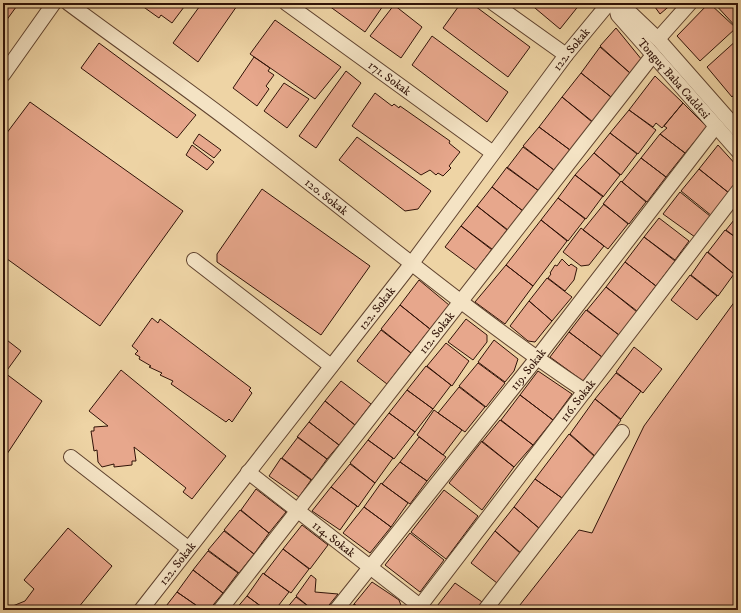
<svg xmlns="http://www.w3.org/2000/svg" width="741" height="613" font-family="'IM FELL DW Pica',serif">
  <rect width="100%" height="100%" fill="#eed4a5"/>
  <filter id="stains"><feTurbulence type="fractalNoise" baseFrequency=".005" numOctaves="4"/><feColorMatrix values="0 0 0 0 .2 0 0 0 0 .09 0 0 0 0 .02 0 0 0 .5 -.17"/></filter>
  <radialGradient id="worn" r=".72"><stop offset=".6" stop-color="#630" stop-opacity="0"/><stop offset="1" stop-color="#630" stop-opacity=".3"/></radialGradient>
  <path fill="#e7a78c" stroke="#311308" d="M3,3H19L3,25Z
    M138,3H187L172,23L161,15L159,18Z
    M202,3H239L198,62L173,43Z
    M325,3H385L365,32Z
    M461,3H471L530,47L508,77L443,28Z
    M529,3H578L580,4L560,29Z
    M652,3H673L660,14Z
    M709,3L736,28L700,61L677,36Z
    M714,3H738V28H737Z
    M394,5L422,27L401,58L370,36Z
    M275,20L341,67L315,99L250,54Z
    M616,28L642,60L630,73L600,46Z
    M432,36L508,92L487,122L412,65Z
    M738,39V90L732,97L707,67Z
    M99,43L196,115L177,138L81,68Z
    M600,47L630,73L611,97L581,73Z
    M254,57L270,68L268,71L274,75L266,86L269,89L257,106L233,88Z
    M346,71L361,83L316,148L299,136Z
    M581,73L611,97L593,122L562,97Z
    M655,76L683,103L662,128L656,123L653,127L629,110Z
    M284,83L309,99L287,128L264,111Z
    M375,93L392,106L394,104L399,108L400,106L450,141L449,143L460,152L449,166L451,168L443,176L438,173L436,175L430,170L421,175L352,126Z
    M562,97L592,122L570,150L539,127Z
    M30,102L183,211L100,326L3,256V138Z
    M683,103L707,127L685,153L660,134L667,128L664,126Z
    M629,110L656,130L638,154L610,133Z
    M539,127L570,150L554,170L523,146Z
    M610,133L637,154L621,175L594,153Z
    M199,134L221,150L214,158L193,143Z
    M660,134L685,153L666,177L641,158Z
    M357,137L431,191L418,209L405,211L339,160Z
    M192,145L214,162L207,170L186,155Z
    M718,145L738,167V182L729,193L699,169Z
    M523,147L554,170L539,191L507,168Z
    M594,153L620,175L603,197L575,175Z
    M641,158L666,177L647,202L622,182Z
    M507,167L539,191L523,211L492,187Z
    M699,169L729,193L712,216L681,191Z
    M575,175L603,196L586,219L558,198Z
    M621,181L646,202L629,224L603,204Z
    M492,187L523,211L508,230L477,206Z
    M262,189L370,266L321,335L217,262V254Z
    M680,192L710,216L695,237L663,214Z
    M558,198L585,219L568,241L541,220Z
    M604,204L628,224L608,249L583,230Z
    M477,206L507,230L492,250L461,226Z
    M738,215V239L726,230Z
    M659,218L689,241L675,260L644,237Z
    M541,220L567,241L533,286L506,265Z
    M461,226L492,249L476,270L445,247Z
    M581,228L604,246L589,265L581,266L563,252Z
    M725,230L738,239V267L733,273L708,252Z
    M644,237L675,261L656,286L625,262Z
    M707,252L734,274L718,296L691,275Z
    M562,259L569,266L571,264L577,268L574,280L565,291L548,278L551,274L550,273L555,265L557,266Z
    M625,262L656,286L637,311L606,287Z
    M506,265L533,286L505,324L475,302Z
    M690,275L717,296L697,320L671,300Z
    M547,278L572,297L552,321L529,301Z
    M419,280L449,305L430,329L400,305Z
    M606,287L637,312L619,335L587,310Z
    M738,297V610H516L579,530L592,533L644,426Z
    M529,301L552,321L535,342L528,341L510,326Z
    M400,305L430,329L411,353L381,329Z
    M586,310L619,335L602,357L569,332Z
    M152,318L158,323L160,319L251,388L249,390L252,393L232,422L229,419L226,422L171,384L173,381L160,375L162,373L149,367L151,366L139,359L140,357L135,354L138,351L132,346Z
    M466,319L487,335V342L473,360L448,342Z
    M381,330L411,353L387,384L357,361Z
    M569,332L602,357L583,381L550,357Z
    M3,337L21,351L5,373L42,401L3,460Z
    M494,340L518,359L514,371L505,382L478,362Z
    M446,343L469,361L452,386L427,366Z
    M634,347L662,369L643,393L616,372Z
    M478,363L505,383L486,407L459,386Z
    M426,366L451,385L433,409L407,390Z
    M121,370L226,456L192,499L183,492L186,488L134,447L136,461H132V465L114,467V464L102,467L98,462L97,450L94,451L91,431H94V427L108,426L89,411Z
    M538,371L572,394L553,420L520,395Z
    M616,373L641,391L621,419L595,399Z
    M341,381L371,404L355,425L325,401Z
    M459,387L485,407L465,432L438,413Z
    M407,390L433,409L415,432L389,413Z
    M520,395L553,420L533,445L501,420Z
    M595,399L621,420L595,456L570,434Z
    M325,401L355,425L339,445L309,422Z
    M434,410L462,430L443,455L417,435Z
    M389,413L415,432L394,459L368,440Z
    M500,420L533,445L514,467L482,442Z
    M309,422L339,445L327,459L297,437Z
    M569,434L594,456L562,498L535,479Z
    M298,437L327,459L312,480L282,458Z
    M419,437L446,457L427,481L400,462Z
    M368,440L393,458L375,483L350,463Z
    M482,441L514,467L482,510L449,483Z
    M281,458L311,480L299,497L269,476Z
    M400,462L427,481L410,504L382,484Z
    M350,464L375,483L358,507L331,487Z
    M535,479L562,498L540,529L514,507Z
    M381,483L408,503L391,527L364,507Z
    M331,487L357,506L340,530L312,511Z
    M256,489L286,512L269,533L241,510Z
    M444,490L478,516L446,559L411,532Z
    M364,507L391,527L370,553L343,533Z
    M514,507L539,528L521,553L495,531Z
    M240,510L269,533L254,554L224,530Z
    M302,525L328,545L310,569L283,549Z
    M68,528L112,566L78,608L75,605L71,610H3L25,601L34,589L24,580Z
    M224,531L254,554L239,573L208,550Z
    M495,531L520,553L497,583L471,563Z
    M410,533L444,560L420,592L385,565Z
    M283,549L309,569L291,593L264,574Z
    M208,551L238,573L223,593L193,570Z
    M193,570L223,593L209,610H203L177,592Z
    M263,573L289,592L275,610H266L247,596Z
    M311,575L316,579L315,592L338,594L325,610H313L296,596Z
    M372,582L399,600L402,608L401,610H362L354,604Z
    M455,583L485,604L480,610H434Z
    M177,592L203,610H163Z
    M247,596L266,610H235Z
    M296,597L313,610H285Z
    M354,604L362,610H350Z"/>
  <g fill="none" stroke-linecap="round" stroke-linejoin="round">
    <g stroke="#60432f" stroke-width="16">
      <g id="minor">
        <path id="s1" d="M68,3C127,47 188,89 246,134C359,220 467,312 585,391"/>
        <path id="s2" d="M286,3L493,153"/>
        <path d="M493,3L566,55"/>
        <path id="s3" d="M615,3L618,15L738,151"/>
        <path d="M620,3L658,39L738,130"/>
        <path d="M658,39L690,3"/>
        <path d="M3,75L54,3"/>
        <path d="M194,260L331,366"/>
        <path d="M71,457L188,548"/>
        <path id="s4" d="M248,472L420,606"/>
        <path id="s5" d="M141,610L412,263L566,55L609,3"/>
        <path id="s6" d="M220,610L653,55"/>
        <path id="s7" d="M336,610L537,358L716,126"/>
        <path id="s8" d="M417,610L738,191"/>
        <path d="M485,610L622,432"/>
      </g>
    </g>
    <use href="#minor" stroke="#f4e3c4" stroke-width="14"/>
  </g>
  <g text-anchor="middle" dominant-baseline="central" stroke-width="3" stroke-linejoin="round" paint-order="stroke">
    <g font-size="12" fill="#311308" stroke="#f4e3c4">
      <text stroke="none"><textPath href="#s5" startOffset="707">122. Sokak</textPath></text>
      <text stroke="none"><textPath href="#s2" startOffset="128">171. Sokak</textPath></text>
      <text stroke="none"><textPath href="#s3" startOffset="97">Tonguç Baba Caddesi</textPath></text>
      <text stroke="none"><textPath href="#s1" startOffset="323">120. Sokak</textPath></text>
      <text stroke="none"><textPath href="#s5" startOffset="383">122. Sokak</textPath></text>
      <text stroke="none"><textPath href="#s6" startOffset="352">112. Sokak</textPath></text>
      <text stroke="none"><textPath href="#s7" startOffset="308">119. Sokak</textPath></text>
      <text stroke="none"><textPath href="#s8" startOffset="264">116. Sokak</textPath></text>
      <text stroke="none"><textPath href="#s4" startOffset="109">114. Sokak</textPath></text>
      <text stroke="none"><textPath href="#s5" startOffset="59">122. Sokak</textPath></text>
    </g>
  </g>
  <rect width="741" height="613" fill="none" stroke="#eed4a5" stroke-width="16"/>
  <rect x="4" y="4" width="733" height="605" fill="none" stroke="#311308" stroke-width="2"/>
  <rect x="8" y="8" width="725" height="597" fill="none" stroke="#311308"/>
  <rect width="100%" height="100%" filter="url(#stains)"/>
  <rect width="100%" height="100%" fill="url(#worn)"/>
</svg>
